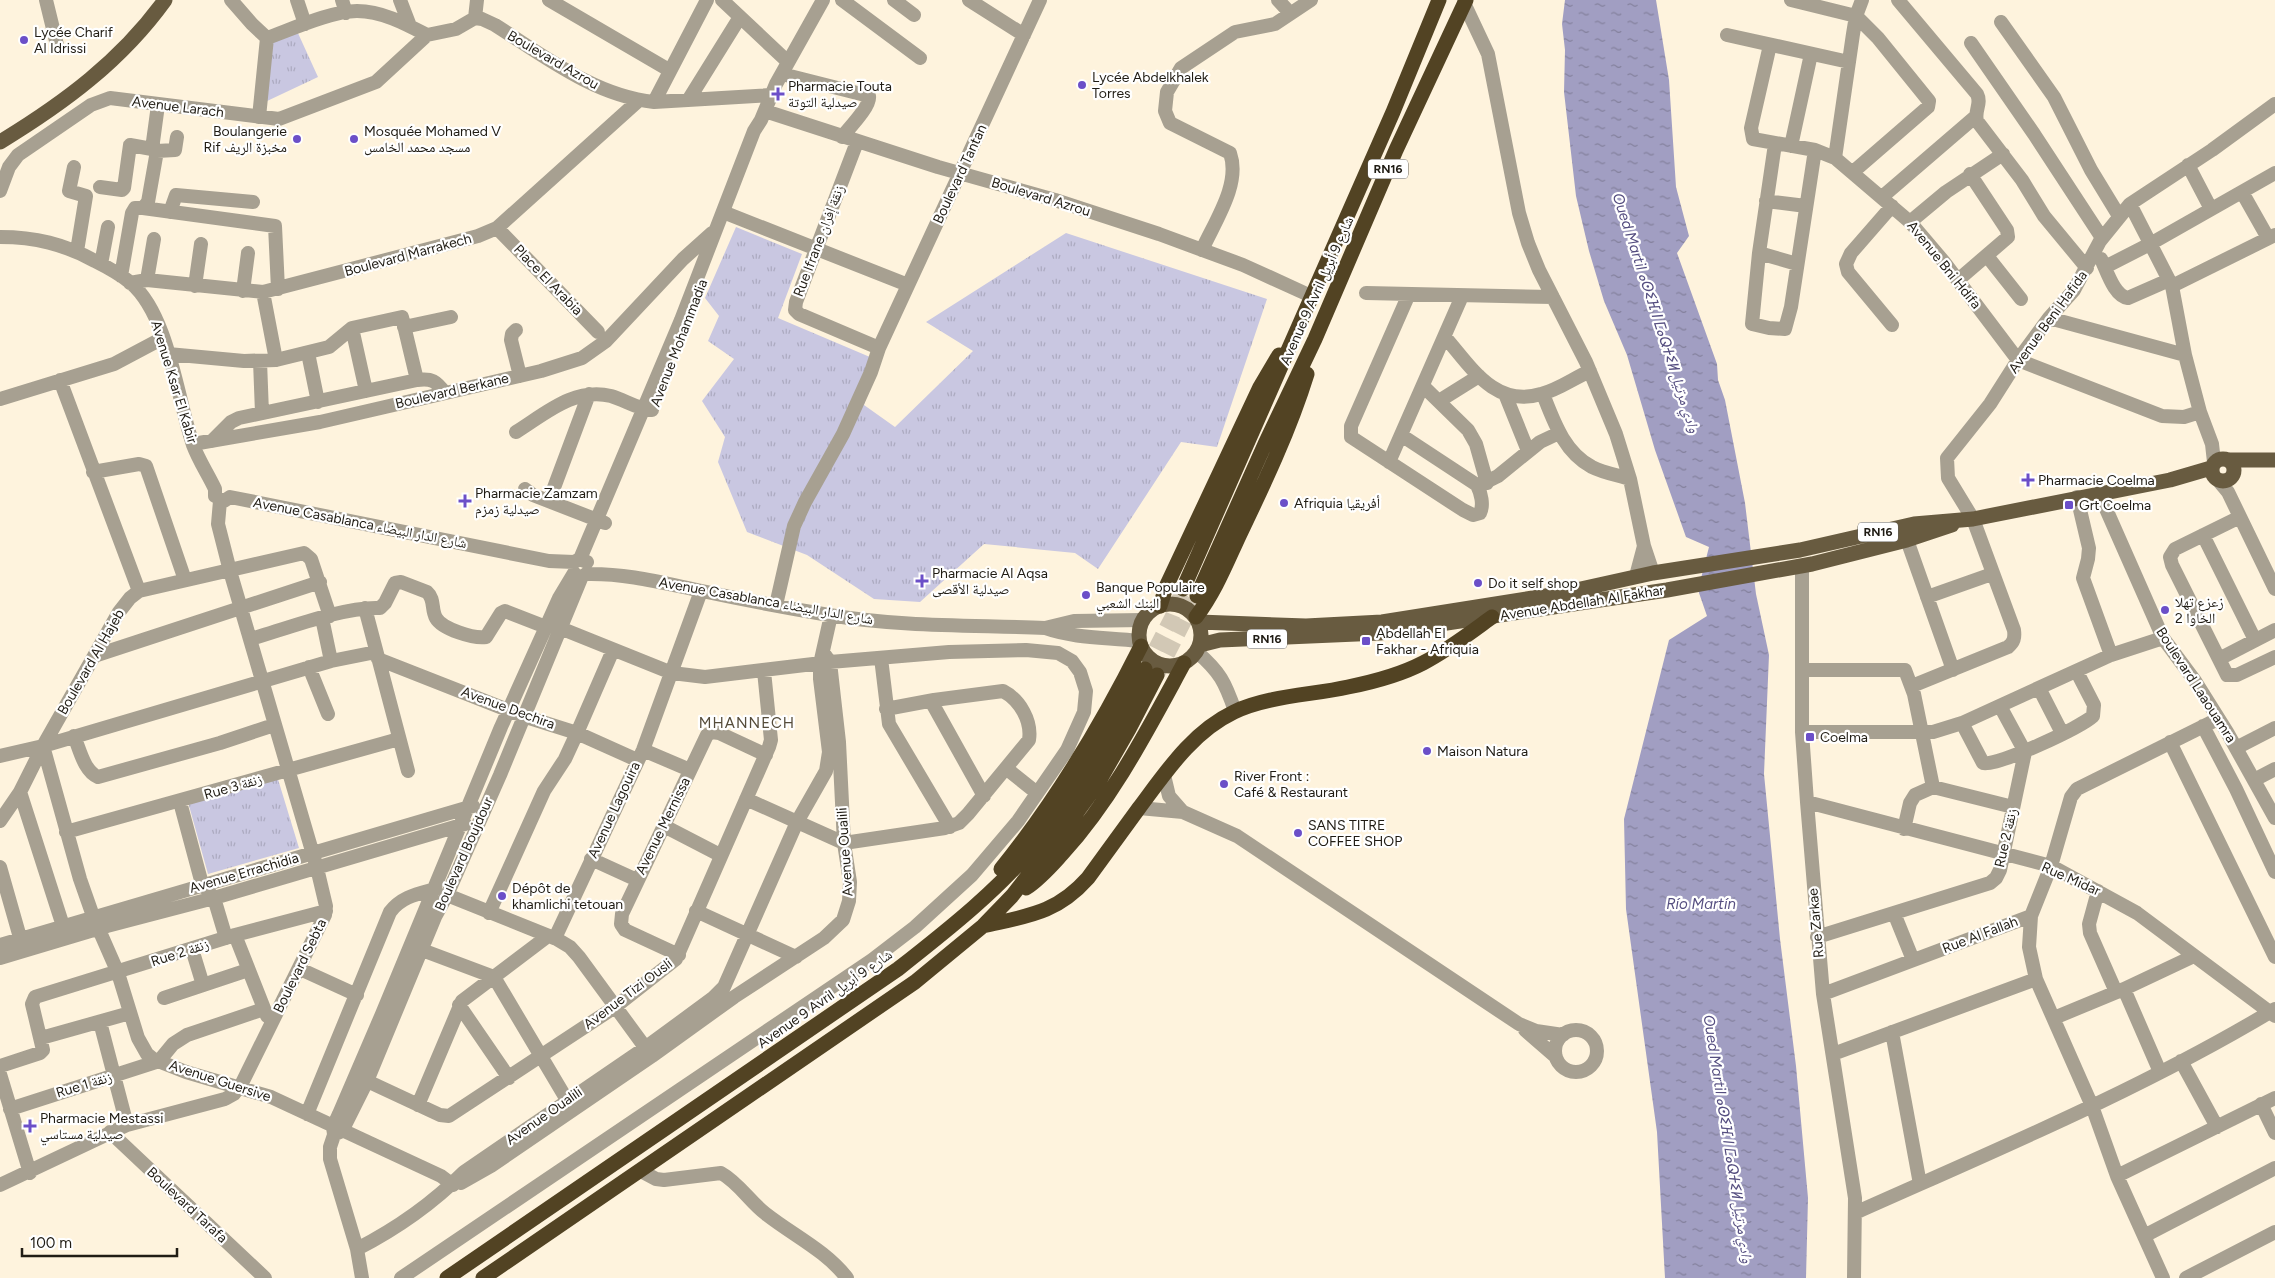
<svg xmlns="http://www.w3.org/2000/svg" width="2275" height="1278" font-family="Figtree,'Noto Naskh Arabic','Noto Sans Tifinagh',sans-serif">
  <defs>
    <pattern id="grass-tufts" width="24" height="20" patternUnits="userSpaceOnUse" patternTransform="scale(1.25)"><rect width="24" height="20" fill="#c9c7e1"/><path d="M3 7l-1-3M5 7V3M7 7l1-3M15 17l-1-3M17 17v-4M19 17l1-3" fill="none" stroke="#acaac0"/></pattern>
    <pattern id="water-ripples" width="26" height="14" patternUnits="userSpaceOnUse" patternTransform="scale(1.25)"><rect width="26" height="14" fill="#a19ec2"/><path d="M2 4q2-2 4 0t4 0M15 11q2-2 4 0t4 0" fill="none" stroke="#83809c"/></pattern>
  </defs>
  <rect width="100%" height="100%" fill="#fef3dd"/>
  <path fill="url(#grass-tufts)" d="M297,31L318,77L265,102L272,40Z
    M736,227L802,254L778,318L877,360L864,405L895,427L973,351L926,322L1066,233L1267,299L1217,447L1181,442L1098,569L1075,553L984,544L920,602L874,599L807,555L747,532L718,462L725,437L702,401L734,359L708,341L719,316L705,298Z
    M277,776L299,848L208,874L188,802Z"/>
  <path fill="url(#water-ripples)" d="M1565,0H1656L1669,80L1676,187L1689,236L1677,253L1717,364L1718,380L1725,400L1745,503L1756,594L1769,655L1764,774L1780,939L1796,1066L1808,1198L1806,1278H1665L1657,1132L1626,909L1624,819L1669,640L1707,616L1698,590L1709,547L1686,537L1655,450L1627,355L1604,301L1589,251L1576,196L1564,92L1565,50L1562,24Z"/>
  <g fill="none" stroke-linecap="round" stroke-linejoin="round">
    <path stroke="#d2c8b5" stroke-width="15" stroke-dasharray="15 8" stroke-linecap="butt" d="M1145,669L1172,617L1183,589
      M1157,675L1197,596"/>
    <path stroke="#a7a091" stroke-width="14" d="M46,0L57,45
      M231,0L252,24L267,38L259,117
      M297,0L305,24
      M342,0L346,13
      M400,0L410,26
      M477,0L475,18L482,19L495,25C544,56 595,96 654,102L771,95
      M549,0L669,70
      M722,0L788,62
      M842,0L920,58
      M894,0L914,15
      M969,0L1024,35
      M1278,0L1290,13
      M1791,0L1856,16L1878,38L1929,101L1928,107L1853,172
      M1862,0L1856,16L1853,34L1835,158L1910,222L1944,262L2018,360L2162,416L2184,417L2200,412
      M1898,0L1977,94C1982,104 1974,110 1977,121L2022,180L2044,216L2087,268
      M1464,3L1488,54L1519,213L1528,243L1539,270L1586,362L1616,434L1630,479L1644,546L1653,573
      M2001,22L2054,97L2091,170L2119,216
      M1727,35L1849,62
      M267,38C292,29 332,11 357,11C382,11 406,24 427,35
      M1971,43L2034,134L2102,238
      M1770,45L1751,128L1753,139L1815,150L1835,158
      M782,74L869,96C871,106 849,128 842,137
      M689,99L740,17
      M654,102L707,0
      M765,111L938,167L1055,200L1159,234L1243,265L1311,296
      M857,142L796,302L795,310L799,314L879,348
      M1775,144L1759,253L1752,324L1769,328L1785,329L1791,307L1815,150
      M1791,146L1811,54
      M2188,165L2211,209
      M74,167L69,191L86,196L77,251
      M100,187L122,190L124,188L130,145L152,149L158,105
      M0,191L9,167L18,155L91,105L110,98L279,119L376,82L427,35L456,29L475,18
      M2242,192L2268,238
      M1882,197L1975,117
      M1766,201L1806,206
      M2130,204L2172,286L2185,355L2200,412L2212,444L2214,462
      M1892,206L1851,253L1846,264L1848,272L1892,325
      M143,208L275,226L278,289
      M170,212L176,195L253,202
      M723,212L908,285
      M1910,222L1946,192L2003,154
      M497,228L598,332
      M0,237C35,237 64,244 95,261C107,267 120,274 131,283C169,316 177,398 193,445C199,461 208,474 215,489V496L224,501L230,497
      M1202,250C1215,221 1241,184 1230,153L1170,123L1165,111L1167,92L1181,68L1235,32L1275,24L1311,0
      M1759,253L1797,264
      M1987,256L2021,299
      M2101,259C2107,271 2114,296 2128,298L2169,280
      M101,264L108,227
      M2105,267L2150,244L2275,173
      M121,276L132,213L135,208H143L148,202L157,151L175,150L177,137
      M147,280L154,239
      M1958,280L2008,237L2007,230L1970,174
      M130,283L147,280L263,292L478,236L497,228L638,101
      M195,286L201,244
      M2172,286L2275,235
      M243,291L248,253
      M263,292L276,360
      M1366,293L1553,297
      M2049,318L2185,355
      M404,327L451,317
      M352,328L366,391
      M516,330L512,334L511,340L520,376
      M1445,337C1471,367 1495,408 1541,394C1558,390 1574,378 1590,371
      M308,353L318,402
      M168,354L244,361L276,360L329,347L352,328L402,317L417,380
      M260,361L262,413
      M60,380L139,591
      M1423,386L1468,430L1476,444L1487,483
      M1505,394L1528,451
      M1543,394C1554,422 1564,452 1592,467C1604,473 1617,475 1630,479
      M0,399L114,364L163,338
      M1439,401L1479,376
      M516,432C545,414 574,387 611,396C625,400 637,409 652,410
      M1401,435L1477,485C1481,493 1484,505 1480,513L1473,515L1463,510L1351,437V426L1409,294
      M212,441L231,422L239,418L417,380C432,378 436,381 445,393
      M193,444L320,422L541,371L582,358L606,341L683,259L712,233
      M1389,462L1462,296
      M93,472L139,464L146,466L185,580
      M2218,480L2228,492L2275,589
      M1480,485L1498,476L1540,442L1559,433
      M525,489L533,495L605,523
      M2099,493L2163,638L2195,681L2227,732L2275,818
      M230,497L549,561L574,562L580,559L587,562
      M2077,497L2089,548L2088,559L2083,578L2111,655
      M549,501L589,394
      M2240,517L2175,549L2170,557L2172,565L2227,675H2237L2275,657
      M2203,535L2255,640
      M1907,540L1953,670
      M580,559L681,320L754,131L761,120L776,84L823,0
      M1802,566V732L1807,802L1823,994L1855,1198L1854,1278
      M586,574C626,573 663,583 702,591C744,600 787,608 829,615C901,627 973,625 1045,628C1076,639 1108,637 1139,641
      M1636,576L1644,546
      M1927,597L1992,574
      M776,605L794,526L805,502L843,434L871,372L879,348L1040,0
      M365,608L408,771
      M322,618L331,661
      M1045,628L1074,621L1143,620
      M251,639C285,629 345,606 380,608L385,603L395,583L401,582L427,592C435,599 431,609 436,618C442,629 474,639 486,637L501,613L505,611L546,627
      M1197,652C1220,672 1225,682 1235,711
      M94,656L320,582
      M881,658L889,724L950,827
      M378,659L523,716L577,733L637,760
      M2219,659L2275,630
      M309,667L328,714
      M1802,670H1905L1914,694L1933,787
      M1912,686L2008,647C2014,642 2015,638 2014,630L1973,519L1948,478L1947,458L1990,404L2018,360L2049,318L2074,290L2100,241L2130,204L2212,150L2275,104
      M2039,688L2062,733
      M931,701L984,796
      M1962,723L1983,763C1997,767 2081,727 2093,716L2094,705L2077,672
      M2203,726L2236,789L2275,872
      M1802,732H1933L1962,723L2111,655L2163,638
      M74,736C80,750 84,771 98,777L220,743L274,725
      M2170,742L2275,957
      M43,746L80,879L93,916L118,973L138,1038L147,1054L153,1059L186,1072L271,1097L441,1176L453,1185
      M2236,748L2275,728
      M643,750L690,770
      M0,756L43,746L331,661L376,652
      M1007,769L1037,793
      M1164,775L1169,796L1183,812
      M2254,780L2275,769
      M20,792L63,926
      M746,799L844,843L945,828L959,823L968,814L1029,740C1032,721 1020,700 1003,691L934,700L886,709
      M180,802L202,884L214,898L226,938
      M1807,802L2051,866L2137,913L2275,1016
      M1139,808L1183,812L1237,836L1519,1024L1536,1031L1563,1035
      M0,821L20,792L43,746L119,612L130,598L139,591L304,553L311,559L330,616
      M664,826L720,855
      M1904,829L1910,803L1915,795L1933,787L2013,807
      M66,832L399,739
      M591,859L637,880
      M0,867L23,948
      M2098,891L2089,924L2090,933L2116,992
      M447,895L554,938
      M696,911L796,957
      M489,913L544,791L565,759L577,733L613,650
      M1894,913L1913,960
      M2031,916L2029,947L2036,979L2092,1106L2117,1176L2163,1278
      M235,935L267,1016
      M1817,937L1990,883L1996,878L2000,870L2025,752L2000,706
      M0,945L473,806
      M192,949L203,985L248,970
      M422,950L494,977L567,1100
      M679,955L625,930L621,924L622,914L707,735L712,732L719,733L766,755
      M0,958L107,926L214,898L465,824
      M300,969L357,995
      M2124,989L2160,1072
      M1823,994L2031,916L2051,866L2071,797L2077,789L2218,719
      M164,998L203,985
      M459,1005L509,1078
      M2054,1018L2124,989L2194,956
      M100,1022L127,1125
      M1555 1051a21 21 0 1 1 42 0a21 21 0 1 1-42 0Z
      M1525,1030L1556,1057
      M1892,1032L1920,1184
      M41,1038L130,1013
      M650,1054L579,957L570,947L555,938L643,750L701,591
      M1833,1054L2036,979
      M2181,1061L2217,1127
      M0,1066L40,1053L43,1050L32,1004L35,997L235,935L326,911
      M0,1074L30,1173
      M367,1081L440,1115L449,1116L615,1007L676,959L769,747L771,740L764,671
      M2261,1104L2275,1133
      M418,1105L462,1001L548,936
      M10,1109L159,1061L173,1044L187,1035L264,1009
      M307,1114L390,912C401,897 417,894 435,889
      M110,1132L265,1278
      M334,1134L333,1127L339,1114L382,1014L501,727L559,598L574,573
      M335,1134L342,1131L367,1081L435,917L447,895L500,775L582,576
      M334,1135L330,1147V1159L357,1249L362,1278
      M641,1171L656,1179L664,1180L721,1173C739,1183 750,1202 766,1214C794,1236 825,1250 847,1278
      M2117,1176L2275,1098
      M461,1183L491,1166L652,1056L734,997L824,938L843,920L849,901L850,882L844,843L839,742L832,680L830,662L825,655
      M0,1185L127,1125L225,1099L234,1094L242,1083L325,915L326,906L317,868L230,571L218,524L220,501
      M1857,1212C1998,1149 2142,1089 2275,1009
      M2144,1236L2275,1168
      M357,1249C396,1229 434,1202 464,1172L645,1048L713,998L724,987L797,822L826,771L829,752L820,679V664L831,615
      M401,1278L872,960L915,927L972,875L1018,821L1067,750L1084,712L1086,691L1080,672L1072,661L1058,653L1026,650L949,652L830,662L705,677L672,673L560,628
      M2186,1278L2275,1232"/>
    <path stroke="#685b40" stroke-width="15" d="M0,142C64,103 121,61 165,0
      M2212 470a11 11 0 1 1 22 0a11 11 0 1 1-22 0Z
      M2230,460H2275
      M1139 635a31 31 0 1 1 62 0a31 31 0 1 1-62 0Z
      M1199,622L1306,626L1382,622L1558,594L1653,573L1800,550L1914,524L1973,519L2170,480L2211,468
      M1200,645L1220,640L1380,633L1667,590L1812,564L1907,540L1952,525"/>
    <path stroke="#524323" stroke-width="15" d="M1183,589L1393,112L1439,0
      M1197,596L1265,444L1315,339L1396,150L1466,0
      M1160,606L1166,587L1260,387L1279,355
      M1196,617C1215,592 1226,564 1239,536C1264,484 1290,429 1307,374
      M1001,869C1056,801 1102,724 1141,646
      M1026,888C1040,879 1051,866 1062,854C1113,798 1148,729 1184,663
      M983,926C1027,916 1056,914 1088,878C1105,855 1122,831 1139,808C1166,772 1192,732 1234,712C1267,696 1312,695 1348,687C1373,682 1400,675 1423,663C1448,650 1470,633 1492,617
      M447,1278L898,969C949,929 1001,888 1041,838C1083,787 1113,727 1145,669
      M483,1278L915,982L983,926L1012,896L1069,823L1098,783L1129,729L1157,675"/>
  </g>
  <g fill="#6b4fc8" stroke="#fff" stroke-width="2">
    <circle cx="24" cy="40" r="5"/>
    <circle cx="1082" cy="85" r="5"/>
    <path d="M775.5 86.5h5v5h5v5h-5v5h-5v-5h-5v-5h5z"/>
    <circle cx="297" cy="139" r="5"/>
    <circle cx="354" cy="139" r="5"/>
    <path d="M2025.5 472.5h5v5h5v5h-5v5h-5v-5h-5v-5h5z"/>
    <path d="M462.5 493.5h5v5h5v5h-5v5h-5v-5h-5v-5h5z"/>
    <circle cx="1284" cy="503" r="5"/>
    <rect x="2064" y="500" width="10" height="10" rx="2.5"/>
    <path d="M919.5 573.5h5v5h5v5h-5v5h-5v-5h-5v-5h5z"/>
    <circle cx="1478" cy="583" r="5"/>
    <circle cx="1086" cy="595" r="5"/>
    <circle cx="2165" cy="610" r="5"/>
    <rect x="1361" y="636" width="10" height="10" rx="2.5"/>
    <rect x="1805" y="732" width="10" height="10" rx="2.5"/>
    <circle cx="1427" cy="751" r="5"/>
    <circle cx="1224" cy="784" r="5"/>
    <circle cx="1298" cy="833" r="5"/>
    <circle cx="502" cy="896" r="5"/>
    <path d="M27.5 1118.5h5v5h5v5h-5v5h-5v-5h-5v-5h5z"/>
  </g>
  <g text-anchor="middle" dominant-baseline="central" stroke-width="4.5" stroke-linejoin="round" paint-order="stroke">
    <g fill="#fff" stroke="#63605a" stroke-width="1">
      <rect x="1368" y="159.5" width="40" height="19" rx="4"/>
      <rect x="1858" y="522.5" width="40" height="19" rx="4"/>
      <rect x="1247" y="629.5" width="40" height="19" rx="4"/>
    </g>
    <g font-size="12" font-weight="bold" fill="#201c14">
      <text x="1388" y="169">RN16</text>
      <text x="1878" y="532">RN16</text>
      <text x="1267" y="639">RN16</text>
    </g>
    <g font-size="14" fill="#201c14" stroke="#fff" text-anchor="start">
      <text x="34" y="32">Lycée Charif<tspan x="34" dy="16">Al Idrissi</tspan></text>
      <text x="1092" y="77">Lycée Abdelkhalek<tspan x="1092" dy="16">Torres</tspan></text>
      <text x="788" y="86">Pharmacie Touta<tspan x="788" dy="16">صيدلية التوتة</tspan></text>
      <text x="287" y="131" text-anchor="end">Boulangerie<tspan x="287" dy="16">Rif مخبزة الريف</tspan></text>
      <text x="364" y="131">Mosquée Mohamed V<tspan x="364" dy="16">مسجد محمد الخامس</tspan></text>
      <text x="2038" y="480">Pharmacie Coelma</text>
      <text x="475" y="493">Pharmacie Zamzam<tspan x="475" dy="16">صيدلية زمزم</tspan></text>
      <text x="1294" y="503">Afriquia أفريقيا</text>
      <text x="2079" y="505">Grt Coelma</text>
      <text x="932" y="573">Pharmacie Al Aqsa<tspan x="932" dy="16">صيدلية الأقصى</tspan></text>
      <text x="1488" y="583">Do it self shop</text>
      <text x="1096" y="587">Banque Populaire<tspan x="1096" dy="16">البنك الشعبي</tspan></text>
      <text x="2175" y="602">زعزع تهلا<tspan x="2175" dy="16">الخاوا 2</tspan></text>
      <text x="1376" y="633">Abdellah El<tspan x="1376" dy="16">Fakhar - Afriquia</tspan></text>
      <text x="1820" y="737">Coelma</text>
      <text x="1437" y="751">Maison Natura</text>
      <text x="1234" y="776">River Front :<tspan x="1234" dy="16">Café &amp; Restaurant</tspan></text>
      <text x="1308" y="825">SANS TITRE<tspan x="1308" dy="16">COFFEE SHOP</tspan></text>
      <text x="512" y="888">Dépôt de<tspan x="512" dy="16">khamlichi tetouan</tspan></text>
      <text x="40" y="1118">Pharmacie Mestassi<tspan x="40" dy="16">صيدلية مستاسي</tspan></text>
    </g>
    <g font-size="14" fill="#201c14" stroke="#fff">
      <text transform="translate(553 60) rotate(30)">Boulevard Azrou</text>
      <text transform="translate(178 107) rotate(7)">Avenue Larach</text>
      <text transform="translate(960 174) rotate(-65)">Boulevard Tantan</text>
      <text transform="translate(1041 197) rotate(17)">Boulevard Azrou</text>
      <text transform="translate(819 241) rotate(-69)">Rue Ifrane زنقة إفران</text>
      <text transform="translate(408 255) rotate(-15)">Boulevard Marrakech</text>
      <text transform="translate(1944 265) rotate(51)">Avenue Bni Hdifa</text>
      <text transform="translate(548 280) rotate(46)">Place El Arabia</text>
      <text transform="translate(1317 291) rotate(-66)">Avenue 9 Avril شارع 9 أبريل</text>
      <text transform="translate(2048 322) rotate(-54)">Avenue Beni Hafida</text>
      <text transform="translate(679 343) rotate(-69)">Avenue Mohammadia</text>
      <text transform="translate(174 382) rotate(73)">Avenue Ksar El Kabir</text>
      <text transform="translate(452 391) rotate(-13)">Boulevard Berkane</text>
      <text transform="translate(360 523) rotate(11)">Avenue Casablanca شارع الدار البيضاء</text>
      <text transform="translate(766 601) rotate(10)">Avenue Casablanca شارع الدار البيضاء</text>
      <text transform="translate(1582 603) rotate(-9)">Avenue Abdellah Al Fakhar</text>
      <text transform="translate(91 662) rotate(-60)">Boulevard Al Hajeb</text>
      <text transform="translate(2196 685) rotate(57)">Boulevard Laaouamra</text>
      <text transform="translate(508 708) rotate(20)">Avenue Dechira</text>
      <text transform="translate(233 787) rotate(-16)">Rue 3 زنقة</text>
      <text transform="translate(614 810) rotate(-65)">Avenue Lagouira</text>
      <text transform="translate(663 826) rotate(-64)">Avenue Mernissa</text>
      <text transform="translate(2006 838) rotate(-77)">Rue 2 زنقة</text>
      <text transform="translate(845 852) rotate(-94)">Avenue Oualili</text>
      <text transform="translate(464 854) rotate(-66)">Boulevard Boujdour</text>
      <text transform="translate(244 873) rotate(-16)">Avenue Errachidia</text>
      <text transform="translate(2071 879) rotate(24)">Rue Midar</text>
      <text transform="translate(1816 923) rotate(-95)">Rue Zarkae</text>
      <text transform="translate(1980 935) rotate(-21)">Rue Al Fallah</text>
      <text transform="translate(180 953) rotate(-18)">Rue 2 زنقة</text>
      <text transform="translate(300 966) rotate(-64)">Boulevard Sebta</text>
      <text transform="translate(628 994) rotate(-37)">Avenue Tizi Ousli</text>
      <text transform="translate(825 999) rotate(-35)">Avenue 9 Avril شارع 9 أبريل</text>
      <text transform="translate(220 1081) rotate(18)">Avenue Guersive</text>
      <text transform="translate(84 1085) rotate(-17)">Rue 1 زنقة</text>
      <text transform="translate(544 1116) rotate(-35)">Avenue Oualili</text>
      <text transform="translate(187 1205) rotate(43)">Boulevard Tarafa</text>
    </g>
    <g font-size="15" font-style="italic" fill="#554e80" stroke="#fff">
      <text transform="translate(1656 313) rotate(72)">Oued Martil ⴰⵙⵉⴼ ⵏ ⵎⴰⵕⵜⵉⵍ وادي مرتيل</text>
      <text x="1701" y="904">Río Martín</text>
      <text transform="translate(1728 1139) rotate(81)">Oued Martil ⴰⵙⵉⴼ ⵏ ⵎⴰⵕⵜⵉⵍ وادي مرتيل</text>
    </g>
    <g font-size="15" letter-spacing="1" fill="#554c3a" stroke="#fff">
      <text x="747" y="723">MHANNECH</text>
    </g>
  </g>
  <path d="M22 1248v8h155v-8" fill="none" stroke="#201c14" stroke-width="2.5"/>
  <text x="30" y="1248" font-size="15" fill="#201c14" stroke="#ffffff" stroke-width="4" paint-order="stroke">100 m</text>
</svg>
